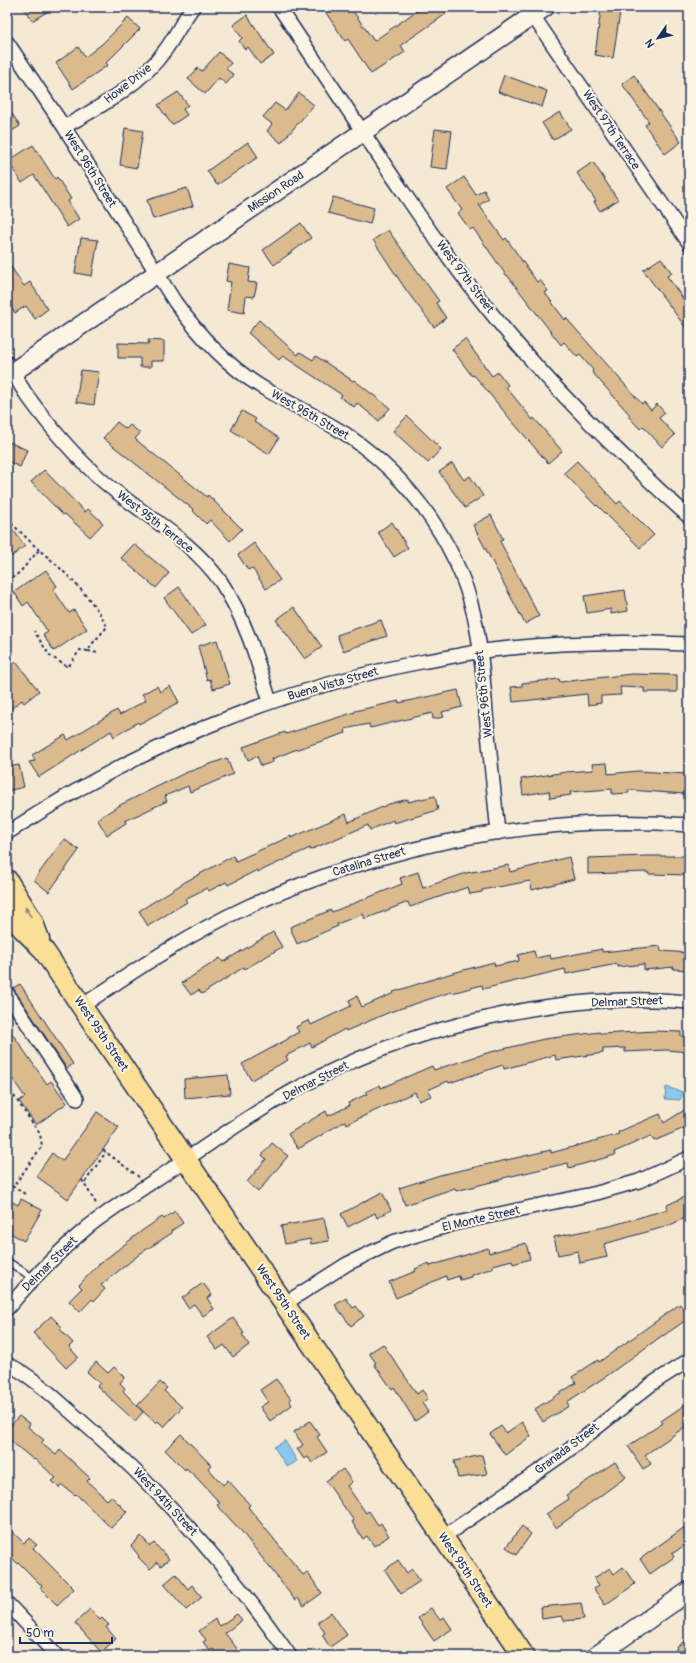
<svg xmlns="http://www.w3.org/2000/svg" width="696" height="1663" font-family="Pangolin,sans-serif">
  <rect width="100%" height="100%" fill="#f5e9d4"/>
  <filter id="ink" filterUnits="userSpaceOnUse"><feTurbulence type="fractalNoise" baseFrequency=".025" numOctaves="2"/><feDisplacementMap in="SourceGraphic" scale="8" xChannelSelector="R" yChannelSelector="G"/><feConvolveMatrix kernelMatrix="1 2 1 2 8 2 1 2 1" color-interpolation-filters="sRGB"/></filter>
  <g filter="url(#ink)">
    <path fill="#8bc8eb" stroke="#5e8bb3" d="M666,1087L683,1092L680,1100L665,1099Z
      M285,1441L297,1461L287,1467L274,1447Z"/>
    <path fill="#dbba8e" stroke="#1b2f5e" d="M23,7H55L32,21Z
      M322,7H350L374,41L422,7H441L446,14L401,45L405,52L371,74L348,39L345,41Z
      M601,9L620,12L613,58L595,55Z
      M247,15L274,55L260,64L248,47L245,50L239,41L242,38L233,25Z
      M128,18L140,29L106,63L108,65L73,89L56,63L78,47L85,57L102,44Z
      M219,52L231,63L226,69L234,75L226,84L219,78L205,94L188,79L198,68L202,71Z
      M504,75L547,91L542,107L498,92Z
      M634,75L681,142L665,154L645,125L649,122L622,84Z
      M178,92L188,105L183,109L187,115L172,125L158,105Z
      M299,93L314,105L281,143L267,131L272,124L263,117L275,103L285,110Z
      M7,106L20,126L7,134Z
      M560,112L571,129L553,140L542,123Z
      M125,128L143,131L137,168L120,165Z
      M435,129L452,131L447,169L430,167Z
      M248,142L258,157L217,185L207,171Z
      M33,145L55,179L57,177L71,199L68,201L79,219L67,227L34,175L22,183L8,161Z
      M593,162L618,200L600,211L594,202L596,201L577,173Z
      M464,177L476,195L484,190L489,199L479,205L504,240L506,238L537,282L540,280L548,291L545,293L565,320L566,318L642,404L644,402L651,410L657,404L665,413L659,418L675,435L662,447L643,426L640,429L628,416L630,415L592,372L593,370L580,355L577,357L564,342L561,345L507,275H506L473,228L470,230L458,213L462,210L447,189Z
      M187,188L193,206L153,219L147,200Z
      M333,197L374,208L370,224L328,213Z
      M301,223L311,238L274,265L263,250Z
      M388,230L439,301L436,303L446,318L434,327L406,290L373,240Z
      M81,238L98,240L92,276L75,273Z
      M661,258L672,273L667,276L689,307V332L643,270Z
      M7,261L24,286L30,282L48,309L35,319L26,306L15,313L7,302Z
      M229,264L250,268L248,282L257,283L254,297L246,296L244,313L227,310L231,282L226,281Z
      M259,320L298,355L300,352L313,360L316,356L353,381L354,380L390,408L379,421L357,403L354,407L340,397L342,395L283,356L279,360L248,333Z
      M465,339L492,376L498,372L508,385L506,387L533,420L534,418L562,451L548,463L511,420L474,375L472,376L452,349Z
      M148,340L164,341V361H151V367H140V358H118V343L149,344Z
      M81,370L99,372L94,405L76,402Z
      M242,411L256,419L254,422L279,438L269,454L231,430Z
      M407,416L441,449L428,463L393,431Z
      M117,422L126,429L130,425L140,433L135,439L207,497L208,495L242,529L230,541L210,520L206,524L193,511L194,510L103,438Z
      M7,441L27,450L20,467L7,461Z
      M577,461L617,504L620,501L654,535L640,548L597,505L596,506L564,473Z
      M452,463L464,480L470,476L483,496L465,508L439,472Z
      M44,470L85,512L88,509L103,523L90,537L65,514L63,515L31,482Z
      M491,515L503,539L500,541L509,559L539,616L525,624L473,525Z
      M392,522L408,548L394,557L378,532Z
      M14,531L25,546L7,560V536Z
      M254,543L280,580L266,589L252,568L248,570L238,555Z
      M134,544L169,573L156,588L121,558Z
      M46,570L57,586L53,589L69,613L74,610L87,629L54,651L43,635L48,632L28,602L23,606L14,592Z
      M179,587L206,625L191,635L164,598Z
      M625,590L628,611L611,614V609L587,613L584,596Z
      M294,607L322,647L305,659L276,620Z
      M381,620L387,636L343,651L337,635Z
      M217,640L230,684L213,689L210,679L207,680L198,646Z
      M16,662L39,691L24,703L22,700L7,712V669Z
      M632,674L677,675V692H644V688L620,687L621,695L601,696V703L588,705L587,694L513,702L511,687L522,686V683L559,679L560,682Z
      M157,686L160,692L170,686L179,702L139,724L138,722L114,737L111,731L39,777L29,762L35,761L32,755L65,735L68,740L117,710L120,715L146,700L142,694Z
      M458,690L462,707L442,712L444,717L433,719L432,713L370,728L369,724L345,729L346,733L292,751L272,759L273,762L261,766L257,756L248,760L243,747L285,732L286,734L355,712V711L399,701V703Z
      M227,758L233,774L190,792L188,786L165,796L167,801L125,821L126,823L107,835L97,819L122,804L185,773Z
      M607,763L608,774L638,771L687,774L685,794L628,790L629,793L612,794V789L570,792L571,795L550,798L549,791L523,795L521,779L566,772L593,770L592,764Z
      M19,765L24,787L7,791V767Z
      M435,796L438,810L394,823L393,820L370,830L368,825L310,850V848L258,872L257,870L228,885L226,882L209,891L207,888L185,899L187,902L148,926L139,911L185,882L233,856L236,861L291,836V838L346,814L349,822L389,804L408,799V802Z
      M64,839L79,850L49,892L34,880Z
      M646,856H689V875L648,874V872L588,874V858Z
      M569,857L574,879L532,890L530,881L482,890V892L470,894L468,887L410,907L408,902L365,919L363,914L337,924L338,926L297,944L290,927L331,910L332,912L402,884L400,878L418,872L423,888L466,873L509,865L510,872Z
      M273,932L282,947L245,969L244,967L202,994L199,990L191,995L182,983L220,958L223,962Z
      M660,946L661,951L689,953V970L673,969L674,967L644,970V964L618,967L617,964L566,974L565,969L483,989L482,985L452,993L451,992L390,1012L346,1031L345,1029L312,1047L310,1043L286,1056L288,1060L251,1080L242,1064L288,1039V1038L299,1032L296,1027L309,1020L311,1025L351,1006L349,1000L357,996L362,1007L394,993L393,992L449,974L494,962L495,966L519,961L518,955L534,951L536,958L550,955L551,959L602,949V952Z
      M20,984L73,1064L67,1069L13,988Z
      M7,1026L47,1084L51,1081L67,1103L36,1125L19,1101L25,1097L7,1071Z
      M655,1031L681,1032V1036L689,1037V1052L666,1050L625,1052V1048L603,1049V1053L556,1060L555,1055L504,1069L503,1065L449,1083L448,1081L428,1090L431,1096L419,1101L415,1092L347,1124L345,1121L298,1149L288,1134L326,1111L328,1116L349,1106L348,1103L367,1094L365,1092L380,1085L381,1088L432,1066L434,1070L487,1053L544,1039L600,1032L601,1034Z
      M228,1075L230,1094L185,1098L184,1079Z
      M689,1107V1126L654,1141L651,1136L614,1152L615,1155L569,1168L568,1163L503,1178V1179L456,1191L455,1188L405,1205L399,1188L440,1175L551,1150V1153L619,1134L618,1132L660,1114L664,1123Z
      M97,1112L119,1127L68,1199L36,1176L52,1153L62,1161Z
      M272,1143L288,1156L258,1192L247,1182L266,1159L262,1155Z
      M382,1192L391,1210L377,1218L375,1213L348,1227L341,1214Z
      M689,1195V1216L668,1226L604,1244L607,1257L580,1263L578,1251L558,1255L554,1237L610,1226L668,1209L667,1205Z
      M7,1199L18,1205L21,1199L42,1210L24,1241L7,1231Z
      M175,1211L183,1223L171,1231L172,1233L141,1253L101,1285L105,1289L94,1301L92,1299L80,1312L69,1301L82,1288L79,1285L98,1265L143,1230L162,1217L164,1219Z
      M324,1218L329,1241L311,1244L310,1239L285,1244L281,1226Z
      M526,1243L530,1259L513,1264L512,1260L493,1265V1268L471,1275V1277L460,1280L459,1276L447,1280L446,1276L396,1298L389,1282L416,1271L415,1269L429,1263L430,1266L488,1248L489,1253Z
      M203,1283L212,1295L207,1298L214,1309L203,1316L194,1304L188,1308L182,1298Z
      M346,1298L353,1308L356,1306L364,1316L351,1326L335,1305Z
      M680,1304L689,1318L663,1336V1335L608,1375L567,1402L569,1406L543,1422L535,1409L576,1383L572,1377L598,1360L599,1362Z
      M51,1316L62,1327L60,1329L73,1343L69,1347L78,1357L66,1368L33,1333Z
      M233,1318L244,1333L242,1334L249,1345L233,1357L224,1345L217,1350L207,1337Z
      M383,1344L417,1394L422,1390L428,1398L422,1403L428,1412L415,1421L394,1387L392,1389L374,1364L376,1363L369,1353Z
      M96,1362L108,1373L114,1367L125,1377L120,1383L125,1388L123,1391L143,1412L135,1421L97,1386L100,1383L87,1372Z
      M276,1379L291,1399L289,1400L292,1405L270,1421L260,1407L268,1402L260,1390Z
      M160,1382L167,1388L164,1391L182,1407L164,1427L158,1421L156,1423L137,1406Z
      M689,1402V1424L645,1455L651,1464L643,1469L628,1446L663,1423L661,1421Z
      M19,1416L30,1424L28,1427L44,1440L41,1443L56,1455L60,1450L90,1478L87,1481L107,1500L111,1496L127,1512L111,1528L76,1494L75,1495L62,1485L59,1488L52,1481L56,1478L35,1459L34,1460L7,1438V1430Z
      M310,1421L320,1435L317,1437L327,1452L312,1463L308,1457L304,1459L297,1449L303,1445L294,1432Z
      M522,1422L531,1436L505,1455L490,1434L501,1426L506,1433Z
      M181,1434L211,1465L208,1468L223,1485L228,1480L250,1505L248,1507L303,1575L307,1572L322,1593L304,1606L298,1598L295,1600L242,1532L217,1505L220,1503L197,1478L186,1468L185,1470L165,1450Z
      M482,1455L487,1474L458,1478L454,1461Z
      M615,1462L626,1477L556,1528L546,1514L569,1499L566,1495Z
      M343,1469L352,1482L347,1486L366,1513L369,1511L378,1525L381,1523L389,1536L374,1546L367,1536L363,1539L352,1522L354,1521L326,1481Z
      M689,1524V1542L672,1554L674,1557L650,1574L640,1559Z
      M522,1526L531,1534L516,1555L506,1547Z
      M7,1527L24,1543L29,1538L37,1545L33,1548L74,1589L57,1605L40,1588L42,1586L19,1563L18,1564L13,1559L7,1565Z
      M141,1536L150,1546L154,1543L169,1559L161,1566L158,1562L150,1569L138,1557L139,1556L131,1546Z
      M398,1560L407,1573L412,1569L420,1581L401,1594L385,1570Z
      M623,1567L635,1584L605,1605L594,1589L599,1585L594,1578L610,1568L614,1574Z
      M176,1574L188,1589L192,1585L202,1597L186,1610L164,1584Z
      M581,1603L584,1619L564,1621L562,1616L542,1619L541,1607Z
      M431,1608L440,1620L444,1617L452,1629L434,1641L418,1618Z
      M90,1609L100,1620L102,1618L109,1625L106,1627L116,1639L101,1652L75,1623Z
      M331,1612L347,1635L330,1647L322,1635L325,1633L318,1622Z
      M237,1614L242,1620L225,1633L238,1650L230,1656H219L213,1649L210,1651L203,1642L206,1640L199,1631L215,1619L220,1626Z
      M689,1638V1656H667L677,1649L676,1647Z"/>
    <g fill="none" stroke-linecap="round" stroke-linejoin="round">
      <g stroke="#1b2f5e" stroke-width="9">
        <path id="service" d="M7,1261L33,1278"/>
      </g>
      <g stroke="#1b2f5e" stroke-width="16">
        <path id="minor" d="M279,7C317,64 355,120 393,177C419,215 445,254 473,290C537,373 611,447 689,517
          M533,16L689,243
          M7,42L64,127L175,302C198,334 226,365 260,386C288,403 319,417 347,435C413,480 463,550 477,630C482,657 484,686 486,713C490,753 494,793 498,833
          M64,127C100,107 142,84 166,49C176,35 183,20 193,7
          M7,363C14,373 19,384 26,394C49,426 74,456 104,482C143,515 191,539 221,582C246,620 257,659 270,702
          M7,833C137,748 273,690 426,661C451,657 476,651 501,649C563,642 626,641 689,644
          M7,993L77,1099
          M82,1006C135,970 190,933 249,906C386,845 539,813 689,825
          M284,1304L347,1264L393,1242L457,1223L597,1193L639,1181L689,1158
          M7,1309C32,1279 59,1251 89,1226C119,1203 151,1183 182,1162C226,1133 269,1102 317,1078C427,1023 566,991 689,1002
          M7,1364C32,1375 58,1401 79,1419C160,1489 229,1568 290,1656
          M443,1537L565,1453L653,1383L689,1360
          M7,1603L57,1656"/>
      </g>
      <g stroke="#1b2f5e" stroke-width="21">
        <path id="secondary" d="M7,376L545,7
          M596,1656L689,1591"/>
      </g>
      <g stroke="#1b2f5e" stroke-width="23">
        <path id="primary" d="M7,880L32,920L39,939
          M7,909L22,928L42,948L524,1656"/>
      </g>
      <path stroke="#1b2f5e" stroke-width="2" stroke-dasharray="3 3" stroke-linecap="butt" d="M7,519L39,550
        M7,582L20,572L39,550C59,565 98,604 107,627L92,644L88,651L80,650L68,667L50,656L34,631
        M88,651L98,653
        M7,1086L40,1134L42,1146L13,1187
        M103,1150L139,1177
        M82,1180L97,1205
        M85,1182L106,1152
        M7,1183L25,1194"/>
      <use href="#service" stroke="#fcf5e5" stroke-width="6"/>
      <use href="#minor" stroke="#fcf5e5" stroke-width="13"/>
      <use href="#secondary" stroke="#fcf5e5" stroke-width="18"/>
      <use href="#primary" stroke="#fbdf96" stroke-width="20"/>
    </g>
    <defs><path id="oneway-solid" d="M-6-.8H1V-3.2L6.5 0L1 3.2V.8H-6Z"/></defs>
    <use fill="#8b877a" href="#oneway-solid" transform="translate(28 912) rotate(-122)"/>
  </g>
  <g text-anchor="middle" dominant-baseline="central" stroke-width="4" stroke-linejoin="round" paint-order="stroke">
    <g font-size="12" fill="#1b2f5e" stroke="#fcf5e5">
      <text transform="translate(128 84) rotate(-38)">Howe Drive</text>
      <text transform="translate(611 130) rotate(56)">West 97th Terrace</text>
      <text transform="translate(90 169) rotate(58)">West 96th Street</text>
      <text transform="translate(276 192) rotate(-34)">Mission Road</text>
      <text transform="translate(465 277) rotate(53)">West 97th Street</text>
      <text transform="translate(310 415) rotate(30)">West 96th Street</text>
      <text transform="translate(155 522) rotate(38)">West 95th Terrace</text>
      <text transform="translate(333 684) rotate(-16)">Buena Vista Street</text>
      <text transform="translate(484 694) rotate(-96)">West 96th Street</text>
      <text transform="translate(369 862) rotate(-17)">Catalina Street</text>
      <text transform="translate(627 1002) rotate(-2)">Delmar Street</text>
      <text transform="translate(101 1034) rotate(56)">West 95th Street</text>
      <text transform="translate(316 1081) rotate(-27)">Delmar Street</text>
      <text transform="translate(481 1219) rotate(-13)">El Monte Street</text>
      <text transform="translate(50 1264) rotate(-45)">Delmar Street</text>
      <text transform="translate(283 1302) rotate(56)">West 95th Street</text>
      <text transform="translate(567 1449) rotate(-37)">Granada Street</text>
      <text transform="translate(165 1502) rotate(47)">West 94th Street</text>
      <text transform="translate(465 1570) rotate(56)">West 95th Street</text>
    </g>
  </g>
  <rect width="696" height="1663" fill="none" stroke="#fcf5e5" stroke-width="24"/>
  <rect x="12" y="12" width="672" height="1639" fill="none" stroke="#1b2f5e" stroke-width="1.5" filter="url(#ink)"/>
  <g transform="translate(658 38) rotate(236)" stroke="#fcf5e5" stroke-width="3" paint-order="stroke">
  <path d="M0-3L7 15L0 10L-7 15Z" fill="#1b2f5e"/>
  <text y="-6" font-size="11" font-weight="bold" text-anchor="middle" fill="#1b2f5e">N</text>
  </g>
  <path d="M20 1637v6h92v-6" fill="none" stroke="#1b2f5e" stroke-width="2"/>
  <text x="26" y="1637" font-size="12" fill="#1b2f5e" stroke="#fcf5e5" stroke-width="3" paint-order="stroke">50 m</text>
</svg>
